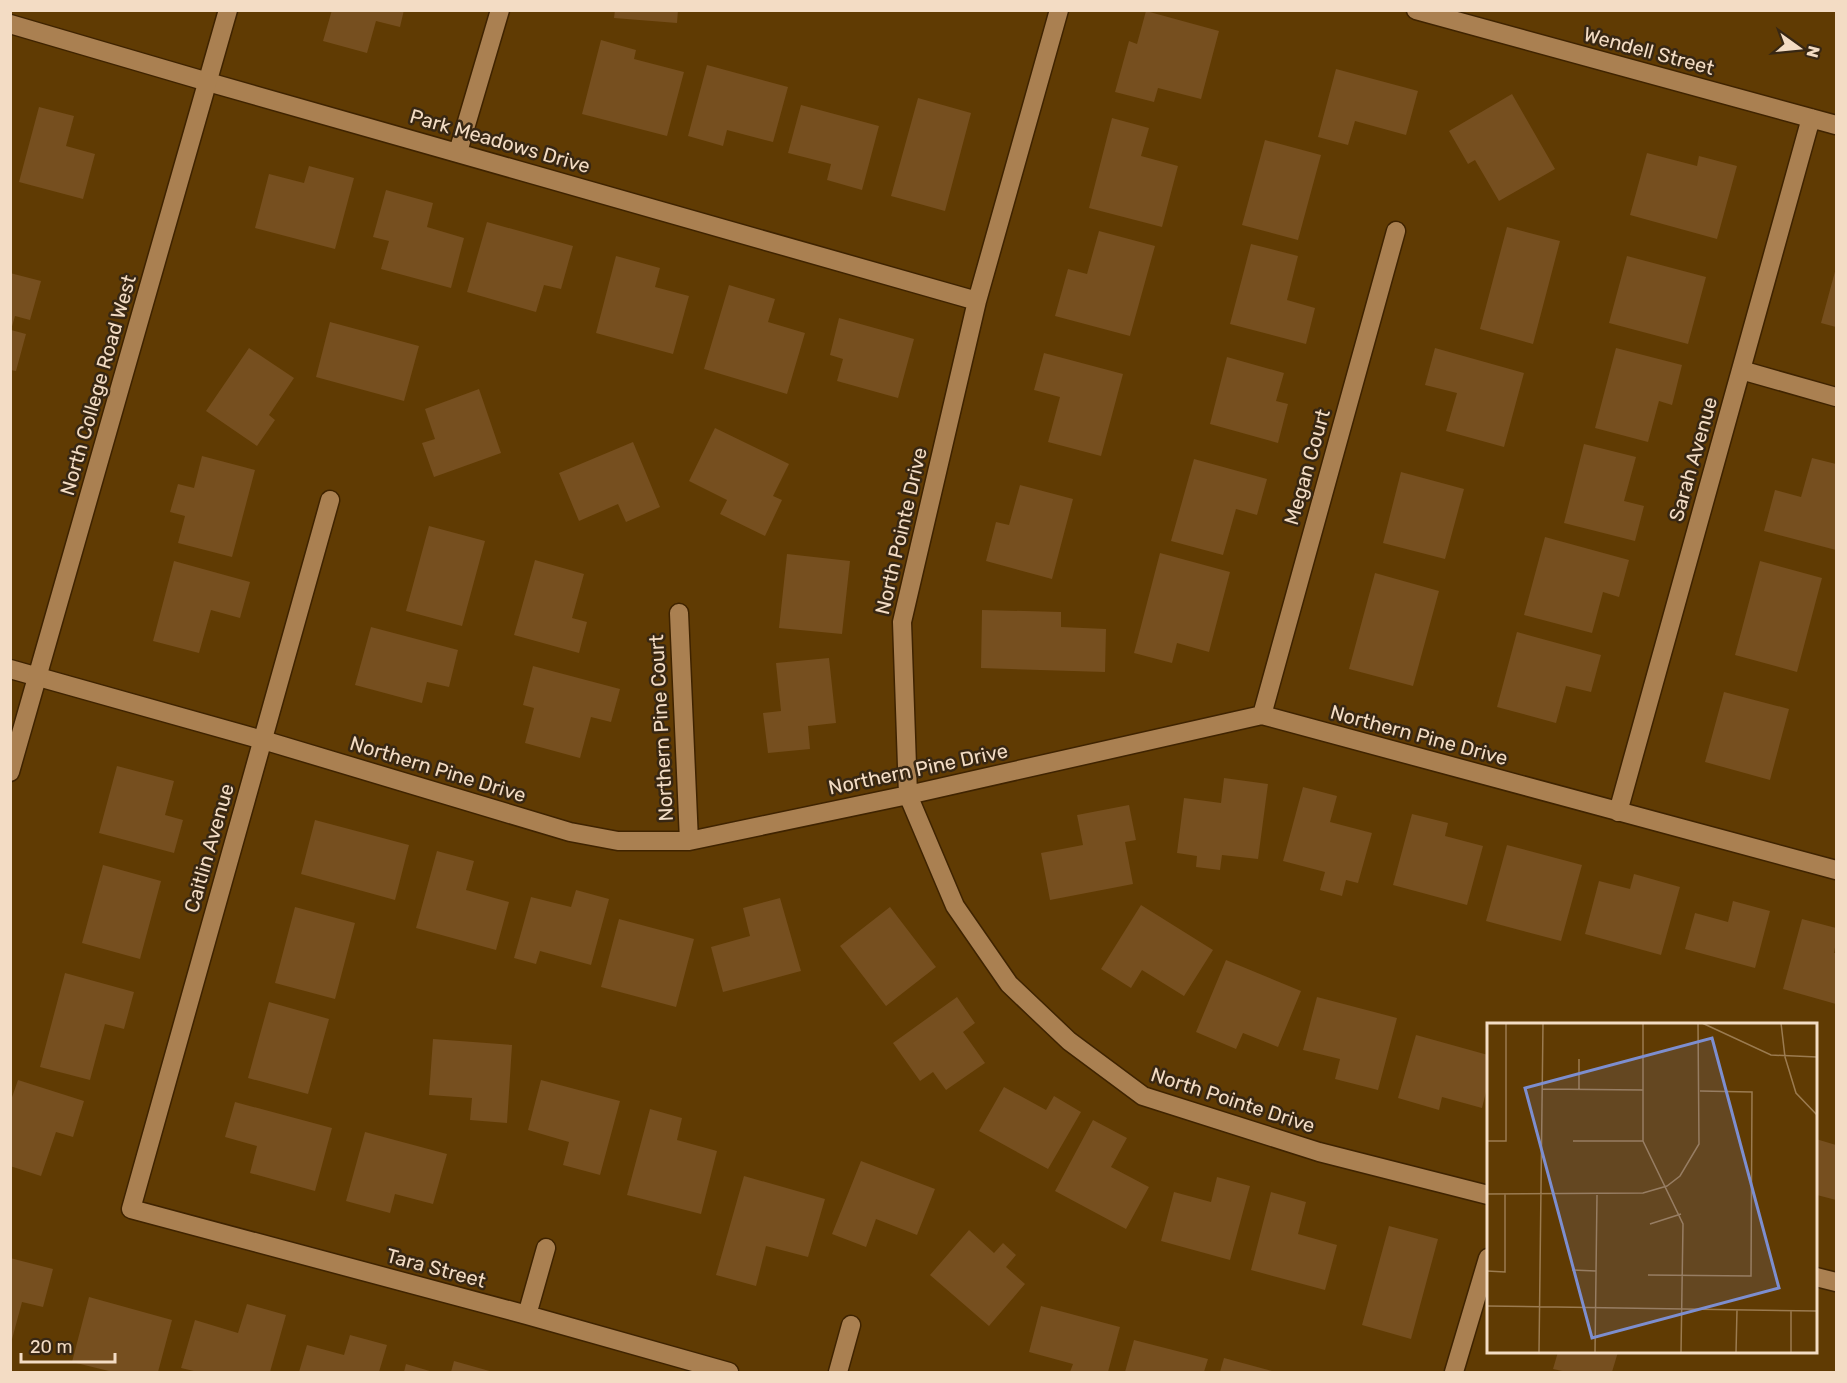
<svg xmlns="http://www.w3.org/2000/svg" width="1847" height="1383" font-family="Rubik,sans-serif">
  <rect width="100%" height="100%" fill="#603b03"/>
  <path fill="#764f1f" d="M332,10H404L400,27L376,21L367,53L323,41Z
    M615,10H678L677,23L614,18Z
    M1146,11L1219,31L1201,99L1158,88L1154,102L1115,92L1129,41L1137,44Z
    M601,40L636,50L634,59L684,72L667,136L582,114Z
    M707,65L788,87L773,142L727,130L723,146L688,136Z
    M1336,69L1418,91L1406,135L1355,121L1348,145L1318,137Z
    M1512,94L1555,169L1499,201L1475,160L1468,164L1449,131Z
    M918,98L971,113L945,211L891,196Z
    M801,105L879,126L862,190L827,180L831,164L788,153Z
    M39,107L74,116L66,146L95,154L83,199L19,182Z
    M1112,118L1149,128L1141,156L1178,166L1162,227L1089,208Z
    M1265,140L1321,155L1298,240L1242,225Z
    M1647,153L1697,166L1699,156L1737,166L1717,239L1630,215Z
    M309,166L354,178L335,249L255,228L269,174L304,183Z
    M386,190L433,203L427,227L464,238L451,288L381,269L389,241L373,237Z
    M487,222L573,246L561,289L544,285L536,312L467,292Z
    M1507,227L1560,241L1533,344L1480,329Z
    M1099,231L1155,246L1130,336L1055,316L1068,269L1087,274Z
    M1251,244L1298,256L1287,300L1315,308L1306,344L1230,324Z
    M616,256L660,268L655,287L689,296L673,354L596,333Z
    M1627,256L1706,277L1688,344L1609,323Z
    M1836,268V327L1821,323Z
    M10,273L41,281L30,320L15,316L11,330L26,334L16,371L10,370Z
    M729,285L775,299L768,322L805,333L787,394L704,369Z
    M839,318L914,339L898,398L837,381L843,359L830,355Z
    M330,322L419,346L404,401L316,377Z
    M249,348L294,378L269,415L275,420L257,446L206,411Z
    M1435,348L1524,373L1504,447L1446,431L1457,393L1425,385Z
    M1616,348L1682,365L1672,405L1659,401L1648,442L1595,428Z
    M1044,353L1123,374L1101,456L1048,442L1060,397L1034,390Z
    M1227,357L1284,373L1276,401L1288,404L1278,443L1210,424Z
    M479,389L501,453L434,477L422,443L435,439L425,409Z
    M715,428L789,464L773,496L782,500L765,536L720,514L727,500L689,481Z
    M633,442L660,507L626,522L618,504L579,521L559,473Z
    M1584,444L1636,457L1624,501L1644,506L1635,541L1564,523Z
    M202,456L255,470L232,557L178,543L185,516L170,512L178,484L194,488Z
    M1812,458L1836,464V550L1764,531L1775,490L1801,497Z
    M1194,459L1267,479L1257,515L1236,509L1223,555L1171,541Z
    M1401,472L1464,489L1445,559L1383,543Z
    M1020,485L1073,499L1052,579L986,561L996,522L1009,525Z
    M429,526L485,541L462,626L406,611Z
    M1545,537L1629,560L1619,597L1603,592L1592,633L1524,615Z
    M1160,553L1230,572L1209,652L1177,643L1172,663L1134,653Z
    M787,554L850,561L842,634L779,628Z
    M535,560L584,574L572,618L587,622L579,653L514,635Z
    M174,561L250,582L240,618L211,610L199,653L153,641Z
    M1760,561L1822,578L1797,672L1735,655Z
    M1375,573L1439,591L1413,686L1349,669Z
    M982,610L1061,612V627L1106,629L1105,672L981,668Z
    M371,627L458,650L449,687L427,682L422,703L355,685Z
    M1517,632L1601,655L1591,692L1566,686L1556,723L1497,707Z
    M829,658L836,723L808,726L810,749L768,753L763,713L781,711L776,663Z
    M533,666L620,689L611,722L591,717L580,758L525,743L534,708L523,705Z
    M1724,692L1789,709L1770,780L1705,762Z
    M117,766L174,781L165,815L183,820L174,853L99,833Z
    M1224,778L1268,784L1258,859L1222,855L1220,870L1196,867L1197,856L1177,853L1184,798L1221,803Z
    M1303,787L1337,796L1330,822L1372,833L1358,883L1346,880L1342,896L1320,890L1325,872L1283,861Z
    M1129,805L1136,840L1125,842L1133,884L1050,900L1041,853L1083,845L1077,815Z
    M1412,814L1448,823L1445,836L1483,846L1467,905L1393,885Z
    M315,820L409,845L395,900L301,874Z
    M1507,845L1582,865L1561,941L1486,921Z
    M437,851L474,861L466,890L509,902L496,950L416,928Z
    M103,865L161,881L140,959L82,943Z
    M1634,874L1680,887L1661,955L1585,934L1599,881L1630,889Z
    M576,890L609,899L591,965L540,951L536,964L514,958L531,897L571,907Z
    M780,898L801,971L723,992L711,947L750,936L743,908Z
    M1733,901L1770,911L1755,968L1685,949L1695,913L1728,922Z
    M1141,905L1213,950L1184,996L1142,970L1131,988L1101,969Z
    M295,907L355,923L335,999L275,983Z
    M890,907L936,967L886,1006L840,946Z
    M619,919L694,939L676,1007L601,987Z
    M1802,919L1836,928V942L1834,953H1836V1004L1783,989Z
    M1226,960L1301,991L1278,1047L1243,1033L1236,1049L1196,1032Z
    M65,973L134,992L124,1029L105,1024L90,1080L40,1067Z
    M957,997L975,1023L963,1032L985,1063L946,1090L933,1072L920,1081L893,1043Z
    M1317,997L1397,1018L1378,1090L1335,1079L1340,1059L1303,1050Z
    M269,1002L329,1019L308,1094L248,1078Z
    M1416,1035L1488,1055V1084L1482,1108L1442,1097L1439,1110L1398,1098Z
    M433,1039L512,1045L507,1123L470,1120L472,1098L429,1095Z
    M18,1080L84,1101L73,1137L56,1132L41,1176L10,1166V1103Z
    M541,1080L620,1101L600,1175L563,1165L569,1142L528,1130Z
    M1004,1087L1046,1110L1054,1096L1081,1112L1048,1169L979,1131Z
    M235,1102L332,1128L315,1191L250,1173L257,1146L225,1137Z
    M650,1109L682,1118L677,1140L717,1151L701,1214L627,1195Z
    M1093,1120L1127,1138L1111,1167L1149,1187L1126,1229L1055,1191Z
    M365,1132L447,1154L433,1204L395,1194L390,1213L346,1201Z
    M1816,1139L1836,1145V1200L1817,1195L1816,1200Z
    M861,1161L935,1189L917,1235L876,1219L866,1247L832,1234Z
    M744,1176L825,1199L808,1257L766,1246L756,1286L716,1275Z
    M1217,1177L1250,1186L1230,1260L1161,1241L1174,1192L1211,1202Z
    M1271,1192L1306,1202L1298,1234L1337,1245L1325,1290L1251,1270Z
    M1389,1226L1438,1239L1411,1339L1362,1325Z
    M969,1230L994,1253L1003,1243L1016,1255L1006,1267L1025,1284L989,1326L930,1275Z
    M10,1258L53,1269L43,1307L22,1302L11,1343Z
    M89,1297L172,1320L158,1372H113L72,1362Z
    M247,1304L286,1315L270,1372H198L181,1368L195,1320L238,1333Z
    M1041,1306L1120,1327L1108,1372H1070L1073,1364L1029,1352Z
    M350,1335L387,1345L379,1372H299L307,1345L344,1355Z
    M1134,1340L1208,1359L1204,1372H1125Z
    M1558,1352H1618L1612,1372H1567L1553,1369Z
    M1224,1358L1276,1372H1220Z
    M454,1361L493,1372H451Z
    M406,1364L433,1372H404Z"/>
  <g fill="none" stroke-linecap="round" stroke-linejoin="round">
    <g stroke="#3f2300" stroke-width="21">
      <path id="minor" d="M1059,10L977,301L902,622L908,795L955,906L1009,984L1069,1041L1143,1096L1319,1152L1488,1195
        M1416,10L1836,125
        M10,24L208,82L977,301
        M458,152L500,10
        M1741,370L1836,397
        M330,500L131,1209L527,1315L729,1372
        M679,613L689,841
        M10,669L263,740L570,832L618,841H689L908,795L1262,715L1836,870
        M1262,715L1396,231
        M1618,812L1811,118
        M1816,1277L1836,1282
        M527,1315L546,1248
        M838,1372L851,1325
        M1454,1372L1488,1258"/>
    </g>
    <g stroke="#3f2300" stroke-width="21">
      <path id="tertiary" d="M10,772L228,10"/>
    </g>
    <use href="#minor" stroke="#aa8051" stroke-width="18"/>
    <use href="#tertiary" stroke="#aa8051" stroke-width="18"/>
  </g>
  <g text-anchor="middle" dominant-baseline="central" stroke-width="5" stroke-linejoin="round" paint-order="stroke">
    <g font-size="20" fill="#f3dcc4" stroke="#382713">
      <text transform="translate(1649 51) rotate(15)">Wendell Street</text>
      <text transform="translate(500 141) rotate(16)">Park Meadows Drive</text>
      <text transform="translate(98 385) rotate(-74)">North College Road West</text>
      <text transform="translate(1693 459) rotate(-74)">Sarah Avenue</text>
      <text transform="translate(1307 467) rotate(-74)">Megan Court</text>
      <text transform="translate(901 531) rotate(-77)">North Pointe Drive</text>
      <text transform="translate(661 728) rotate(-93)">Northern Pine Court</text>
      <text transform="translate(1419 735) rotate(15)">Northern Pine Drive</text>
      <text transform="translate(438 769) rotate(17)">Northern Pine Drive</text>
      <text transform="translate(918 769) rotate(-12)">Northern Pine Drive</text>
      <text transform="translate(209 848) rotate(-74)">Caitlin Avenue</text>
      <text transform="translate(1233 1100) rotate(18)">North Pointe Drive</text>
      <text transform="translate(436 1268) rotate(15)">Tara Street</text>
    </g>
  </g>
  <g transform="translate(1487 1023)">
    <rect width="330" height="330" fill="#603b03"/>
    <path fill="none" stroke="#9b7b50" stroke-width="1.5" d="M156,0V118L196,201L194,330M215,0L284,32L330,34M294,0L298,34L309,70L330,92M55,66L156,67M92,66V36M0,118H19V0M86,118H156M0,171L156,170L180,163L193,153L212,121L211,0M163,201L194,191M85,247L109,248M0,248L18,249V171M161,252L264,253L265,69L213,68M0,283L330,288M52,330L56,0M108,330L110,172M249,330L250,287M304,330V288"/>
    <path fill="#7d8ecf" fill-opacity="0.15" stroke="#7d8ecf" stroke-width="3" d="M225,15L292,265L105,315L38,65Z"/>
    <rect width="330" height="330" fill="none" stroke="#f3dcc4" stroke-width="3"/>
  </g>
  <rect width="1847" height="1383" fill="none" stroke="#f3dcc4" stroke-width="24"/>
  <g transform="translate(1799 48) rotate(105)" stroke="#382713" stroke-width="4.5" paint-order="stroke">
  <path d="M0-4.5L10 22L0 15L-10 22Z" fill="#f3dcc4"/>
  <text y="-9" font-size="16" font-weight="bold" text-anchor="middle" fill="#f3dcc4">N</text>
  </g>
  <path d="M21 1353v9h94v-9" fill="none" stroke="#f3dcc4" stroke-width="3"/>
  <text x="30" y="1353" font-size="18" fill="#f3dcc4" stroke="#382713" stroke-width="4.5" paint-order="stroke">20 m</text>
</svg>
